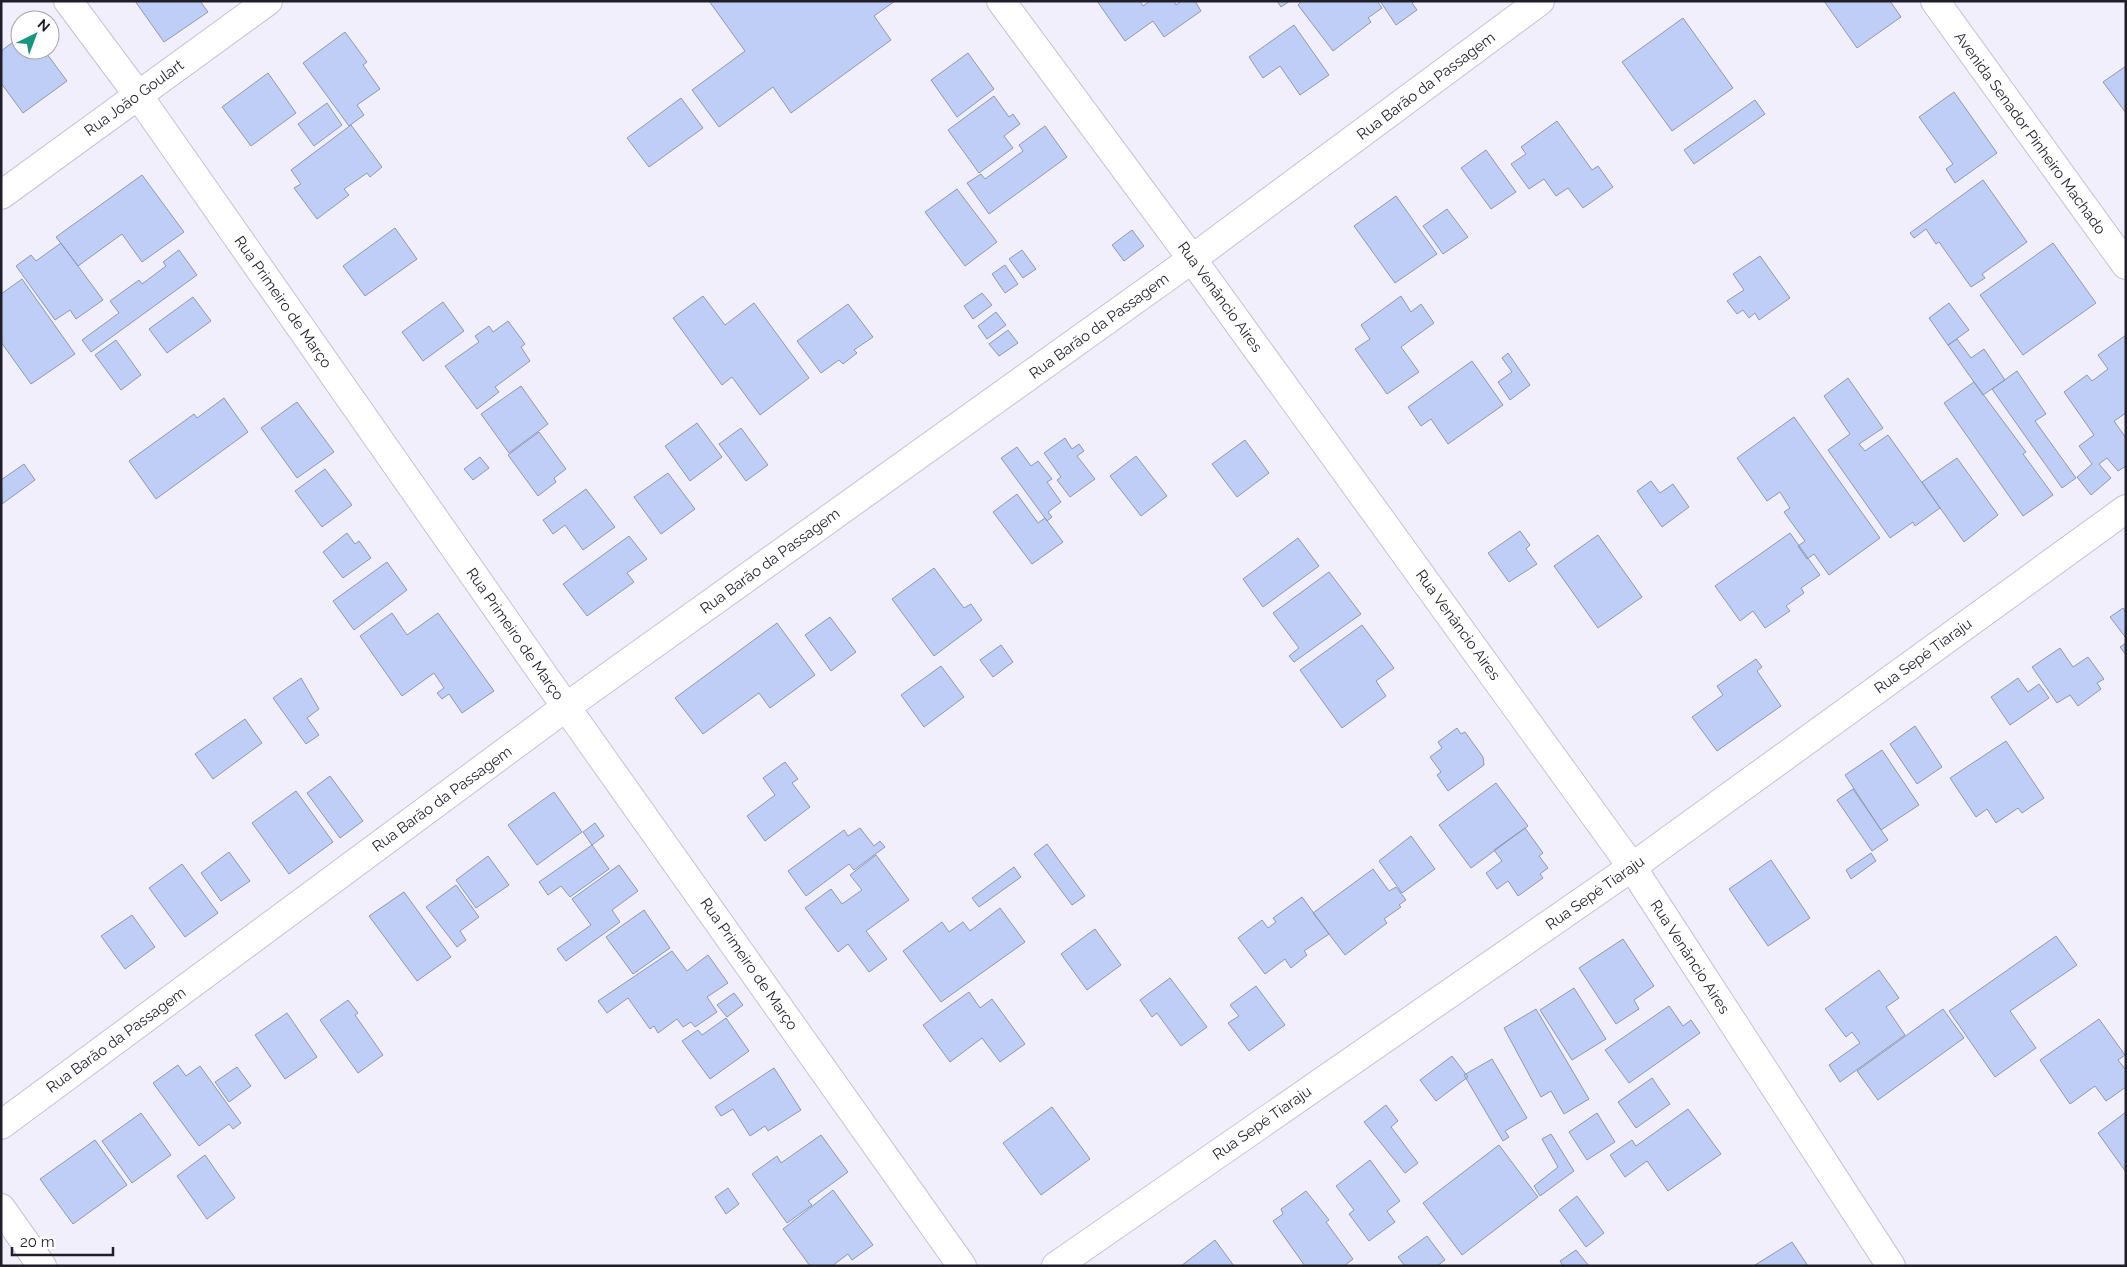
<svg xmlns="http://www.w3.org/2000/svg" width="2127" height="1267" font-family="Raleway,sans-serif">
  <rect width="100%" height="100%" fill="#f0effb"/>
  <path fill="#becef6" stroke="#8e99b4" d="M135,1H200L208,12L164,42Z
    M709,1H895L874,16L891,40L791,113L773,87L719,127L692,90L745,51Z
    M1097,1H1140L1143,6L1150,1H1174L1176,5L1181,1H1195L1201,11L1164,37L1153,21L1125,41Z
    M1277,1H1290L1281,7Z
    M1302,1H1377L1382,8L1368,18L1371,22L1333,51L1298,5Z
    M1380,1H1415L1412,3L1417,10L1396,25Z
    M1824,1H1890L1901,17L1857,48Z
    M1683,18L1733,88L1672,131L1622,62Z
    M1294,25L1329,75L1300,95L1280,66L1263,78L1249,57Z
    M345,32L367,62L363,65L380,89L357,105L364,115L349,126L303,63Z
    M20,37V50H44L67,81L23,113L1,83V51Z
    M968,53L994,89L957,117L931,80Z
    M2126,66V113L2103,82Z
    M268,73L296,113L251,146L222,107Z
    M1954,92L1997,153L1955,183L1946,169L1953,164L1919,117Z
    M994,96L1009,117L1013,114L1020,124L1004,136L1013,148L979,173L948,130Z
    M681,98L703,128L649,167L627,138Z
    M1755,100L1765,114L1694,164L1684,150Z
    M327,103L342,125L314,146L298,124Z
    M1557,121L1592,170L1598,166L1613,187L1583,208L1568,188L1556,196L1544,179L1529,189L1511,164L1526,154L1521,147Z
    M351,125L382,167L370,177L367,173L344,189L349,195L317,219L294,188L301,184L291,170Z
    M1045,126L1067,157L989,214L967,183L981,174L985,179L1023,151L1019,145Z
    M1486,150L1516,192L1491,209L1461,168Z
    M142,175L184,232L142,262L122,234L78,266L56,237Z
    M1983,180L2027,242L1982,274L1985,278L1971,287L1939,242L1936,244L1926,229L1914,238L1910,233Z
    M957,189L997,242L965,266L925,212Z
    M1396,196L1437,254L1395,283L1354,226Z
    M1447,209L1468,237L1443,254L1423,226Z
    M395,228L417,259L365,296L343,266Z
    M1132,230L1144,246L1124,261L1112,245Z
    M61,243L103,300L76,319L70,310L55,320L16,266L31,255L36,261Z
    M2053,243L2096,303L2023,355L1980,295Z
    M179,250L197,275L91,352L82,340L119,313L110,301L139,280L142,284L166,266L163,262Z
    M1022,250L1036,269L1023,278L1009,259Z
    M1760,256L1790,298L1759,320L1755,313L1749,318L1743,310L1737,314L1727,301L1744,290L1733,274Z
    M1005,265L1018,284L1005,293L992,274Z
    M22,279L75,354L31,384L1,342V294Z
    M982,293L992,305L973,319L964,306Z
    M703,296L725,325L754,303L809,378L760,415L732,377L722,385L673,318Z
    M1401,296L1411,312L1421,304L1434,323L1401,347L1419,372L1387,394L1355,349L1370,339L1361,325Z
    M193,297L211,321L167,353L149,329Z
    M443,302L464,331L423,361L402,332Z
    M1949,303L1969,330L1948,345L1929,318Z
    M848,304L873,337L854,350L857,353L843,364L839,360L821,373L797,341Z
    M996,312L1006,325L987,339L978,326Z
    M508,321L525,344L521,347L530,361L495,387L499,392L477,409L445,366L479,342L475,336L489,326L493,332Z
    M1008,330L1018,343L999,356L989,344Z
    M2126,335V413L2114,421L2126,438V466L2118,471L2107,458L2099,464L2111,478L2091,495L2077,477L2092,464L2079,446L2094,435L2064,392L2087,375L2092,381L2108,369L2098,355Z
    M1957,339L1971,358L1984,349L2005,380L1983,395L1948,345Z
    M116,340L141,375L121,390L95,355Z
    M1508,353L1530,385L1510,400L1498,382L1512,372L1502,358Z
    M1472,361L1503,405L1448,444L1431,419L1421,426L1408,407Z
    M2017,371L2046,414L2035,421L2076,478L2062,488L1992,389Z
    M1848,378L1883,428L1859,444L1865,451L1888,435L1940,508L1915,526L1913,522L1890,538L1828,450L1850,434L1824,396Z
    M1974,382L2026,452L2023,454L2053,495L2023,516L1944,403Z
    M521,386L548,424L509,453L481,414Z
    M224,398L248,432L156,499L129,461L194,414L197,418Z
    M297,402L334,452L297,478L261,428Z
    M1794,417L1880,538L1829,575L1814,554L1807,559L1798,546L1805,541L1784,512L1790,508L1780,492L1767,501L1737,458Z
    M697,423L722,457L690,481L665,446Z
    M741,428L768,465L746,481L719,444Z
    M539,432L566,469L554,478L556,482L538,496L508,455Z
    M1065,438L1072,449L1079,444L1084,451L1077,456L1095,479L1070,497L1057,480L1061,477L1044,453Z
    M1245,440L1269,473L1237,497L1212,464Z
    M1017,447L1031,466L1038,461L1052,479L1047,482L1061,502L1048,512L1052,517L1047,521L1001,458Z
    M1136,456L1167,496L1141,516L1110,476Z
    M480,457L489,468L473,480L464,469Z
    M1957,458L1998,515L1964,542L1922,482Z
    M24,464L35,480L2,504L1,480Z
    M325,469L352,505L322,527L295,491Z
    M668,473L695,509L661,534L634,497Z
    M1651,481L1660,493L1673,484L1689,507L1662,527L1637,491Z
    M586,489L615,527L583,550L565,525L553,534L543,520Z
    M1017,494L1038,523L1045,518L1063,542L1032,564L993,512Z
    M1520,531L1530,545L1526,549L1537,564L1509,582L1488,553Z
    M347,533L355,544L359,541L371,558L343,578L323,552Z
    M1790,533L1820,575L1801,588L1804,593L1786,606L1790,611L1765,628L1753,611L1740,621L1715,586Z
    M1598,535L1642,597L1598,628L1554,566Z
    M629,536L647,559L627,573L634,582L587,616L563,584Z
    M1298,538L1319,566L1263,607L1243,579Z
    M387,562L407,590L354,630L333,601Z
    M934,568L964,608L971,604L982,620L934,656L892,599Z
    M1329,572L1361,614L1294,662L1289,656L1299,648L1273,613Z
    M2123,608L2126,613V638L2110,617Z
    M392,613L407,635L438,613L494,691L462,713L449,694L442,699L437,693L444,688L434,673L402,696L360,636Z
    M830,617L856,652L831,671L805,635Z
    M777,623L815,675L770,708L759,693L703,734L675,698Z
    M1362,625L1394,668L1376,681L1386,696L1342,728L1300,670Z
    M2126,643V655L2120,647Z
    M1001,645L1013,662L993,677L980,660Z
    M2060,648L2073,667L2088,657L2104,679L2097,683L2101,689L2078,706L2070,695L2057,703L2032,667Z
    M1756,659L1762,667L1757,671L1781,706L1717,751L1692,717L1723,695L1717,686Z
    M941,666L964,697L924,727L901,695Z
    M301,678L319,709L307,718L319,735L306,744L273,698Z
    M2018,678L2028,692L2039,684L2049,698L2010,725L1991,697Z
    M245,719L262,743L213,779L195,754Z
    M1915,726L1942,767L1917,784L1890,744Z
    M1457,728L1461,734L1465,732L1483,757L1484,765L1448,791L1437,775L1441,772L1430,757L1442,748L1438,742Z
    M2006,741L2044,798L2022,813L2018,808L1996,823L1987,809L1976,817L1950,778Z
    M1882,750L1919,805L1881,830L1845,775Z
    M785,762L798,779L792,783L810,807L765,841L747,816L775,795L763,778Z
    M330,776L363,821L340,838L307,793Z
    M1496,783L1528,826L1471,868L1439,825Z
    M1853,789L1888,840L1872,851L1837,800Z
    M296,791L333,842L289,874L252,823Z
    M554,792L582,832L537,865L508,825Z
    M595,823L604,836L592,845L583,832Z
    M860,828L874,846L880,841L885,847L854,870L849,864L806,896L788,871L844,830L848,836Z
    M1525,828L1543,853L1539,856L1548,868L1540,874L1543,878L1518,896L1508,881L1497,889L1486,873L1502,861L1494,850Z
    M1411,836L1435,869L1402,893L1379,861Z
    M1047,844L1085,896L1072,905L1034,854Z
    M592,845L609,869L570,897L561,886L548,895L539,882Z
    M229,852L250,881L221,901L201,873Z
    M1871,853L1876,861L1851,879L1846,870Z
    M876,855L909,900L866,931L887,959L869,972L848,944L838,952L805,908L831,889L842,904L862,890L850,875Z
    M488,856L509,885L476,908L456,880Z
    M1771,860L1810,918L1768,946L1729,889Z
    M182,864L218,913L185,937L149,888Z
    M619,865L638,891L612,910L620,922L566,961L557,949L591,925L572,899Z
    M1014,867L1021,877L979,907L972,898Z
    M1373,869L1389,891L1396,887L1406,900L1399,905L1401,907L1384,919L1387,923L1345,955L1313,913Z
    M456,885L479,917L460,931L466,940L457,947L426,907Z
    M404,892L451,957L417,981L369,916Z
    M1302,897L1329,934L1304,951L1307,955L1291,968L1285,959L1265,974L1238,938L1262,920L1268,928L1276,922L1273,918Z
    M1000,908L1025,942L941,1002L903,951L942,922L949,932L963,922L970,931Z
    M644,910L670,948L633,974L606,937Z
    M132,915L155,947L125,969L101,936Z
    M1095,929L1121,965L1087,990L1061,954Z
    M2056,936L2077,965L2010,1011L2036,1048L1995,1077L1949,1011Z
    M1623,939L1654,986L1634,1000L1639,1009L1616,1024L1579,968Z
    M672,951L687,971L708,955L728,983L707,997L717,1012L695,1027L691,1022L683,1027L677,1019L658,1033L654,1026L650,1029L628,998L607,1013L598,1001Z
    M1879,970L1899,998L1886,1007L1905,1035L1840,1082L1829,1065L1860,1043L1852,1032L1846,1037L1825,1009Z
    M1170,978L1207,1027L1181,1046L1157,1013L1152,1017L1140,1000Z
    M1256,986L1285,1025L1249,1051L1228,1023L1239,1016L1230,1005Z
    M1574,988L1606,1039L1572,1060L1540,1010Z
    M969,992L980,1008L992,999L1025,1044L1000,1062L982,1038L950,1062L923,1025Z
    M734,993L743,1005L727,1017L717,1005Z
    M348,1000L358,1013L355,1015L383,1055L358,1073L320,1020Z
    M1669,1006L1683,1026L1691,1020L1700,1033L1629,1083L1605,1050Z
    M1536,1009L1589,1099L1564,1114L1551,1091L1541,1097L1504,1028Z
    M1943,1009L1964,1038L1878,1100L1857,1071Z
    M287,1013L317,1057L285,1079L255,1035Z
    M726,1018L749,1051L710,1079L682,1041L698,1030L702,1035Z
    M2099,1019L2125,1055L2118,1060L2126,1070V1087L2106,1101L2095,1086L2070,1104L2040,1060Z
    M1452,1056L1468,1077L1436,1101L1420,1080Z
    M1492,1059L1527,1118L1505,1131L1509,1137L1503,1141L1464,1075Z
    M178,1065L186,1076L200,1066L241,1123L233,1129L229,1124L199,1146L153,1083Z
    M237,1067L251,1086L229,1102L215,1082Z
    M774,1068L801,1110L768,1131L765,1126L750,1136L733,1109L721,1116L715,1107Z
    M1652,1078L1670,1104L1636,1128L1618,1102Z
    M1386,1105L1398,1121L1391,1127L1418,1163L1405,1173L1364,1122Z
    M1052,1107L1090,1159L1041,1195L1003,1143Z
    M1688,1109L1721,1154L1668,1191L1647,1161L1625,1177L1610,1155L1632,1140L1636,1146Z
    M2126,1112V1172L2098,1133Z
    M141,1113L171,1155L132,1183L102,1141Z
    M1597,1113L1615,1142L1587,1160L1569,1132Z
    M1551,1134L1574,1171L1540,1196L1534,1186L1558,1167L1542,1139Z
    M821,1135L848,1172L808,1201L812,1205L787,1223L752,1174L777,1156L781,1163Z
    M95,1140L127,1185L73,1224L40,1179Z
    M1499,1145L1538,1197L1462,1255L1423,1203Z
    M205,1155L235,1198L207,1219L177,1176Z
    M1370,1160L1400,1201L1387,1211L1395,1222L1369,1241L1349,1214L1354,1210L1336,1186Z
    M728,1188L739,1204L726,1214L715,1197Z
    M833,1190L873,1245L852,1260L848,1254L832,1266H810L783,1229Z
    M1306,1191L1329,1220L1326,1222L1353,1259L1344,1266H1305L1273,1221L1283,1214L1281,1209Z
    M1577,1196L1604,1233L1586,1247L1559,1210Z
    M1427,1236L1445,1260L1437,1266H1405L1398,1257Z
    M1215,1240L1234,1266H1181Z
    M1792,1242L1808,1266H1756L1755,1265Z
    M1576,1250L1589,1266H1563L1560,1261Z"/>
  <g fill="none" stroke-linecap="round" stroke-linejoin="round">
    <g stroke="#c5c1df" stroke-width="30">
      <path id="street" d="M68,1L138,95L566,707L962,1266
        M1,1125L566,707L1192,259L1540,1
        M1,1208L42,1266
        M1056,1266L1632,867L2126,509"/>
    </g>
    <g stroke="#c5c1df" stroke-width="30">
      <path id="secondary" d="M1001,1L1192,259L1632,867L1891,1266
        M1935,1L2126,265
        M1,195L268,1"/>
    </g>
    <use href="#street" stroke="#fff" stroke-width="28"/>
    <use href="#secondary" stroke="#fff" stroke-width="28"/>
  </g>
  <g text-anchor="middle" dominant-baseline="central" stroke-width="4" stroke-linejoin="round" paint-order="stroke">
    <g font-size="15" fill="#201e29" stroke="#fff">
      <text transform="translate(1426 86) rotate(-37)">Rua Barão da Passagem</text>
      <text transform="translate(134 98) rotate(-36)">Rua João Goulart</text>
      <text transform="translate(2030 133) rotate(54)">Avenida Senador Pinheiro Machado</text>
      <text transform="translate(1220 297) rotate(54)">Rua Venâncio Aires</text>
      <text transform="translate(283 302) rotate(55)">Rua Primeiro de Março</text>
      <text transform="translate(1099 326) rotate(-36)">Rua Barão da Passagem</text>
      <text transform="translate(770 561) rotate(-36)">Rua Barão da Passagem</text>
      <text transform="translate(1458 625) rotate(54)">Rua Venâncio Aires</text>
      <text transform="translate(515 634) rotate(55)">Rua Primeiro de Março</text>
      <text transform="translate(1923 656) rotate(-36)">Rua Sepé Tiaraju</text>
      <text transform="translate(442 799) rotate(-36)">Rua Barão da Passagem</text>
      <text transform="translate(1595 893) rotate(-35)">Rua Sepé Tiaraju</text>
      <text transform="translate(1690 957) rotate(57)">Rua Venâncio Aires</text>
      <text transform="translate(749 964) rotate(55)">Rua Primeiro de Março</text>
      <text transform="translate(116 1040) rotate(-36)">Rua Barão da Passagem</text>
      <text transform="translate(1262 1123) rotate(-35)">Rua Sepé Tiaraju</text>
    </g>
  </g>
  <rect width="2127" height="1267" fill="none" stroke="#201e29" stroke-width="5"/>
  <g transform="translate(35 35) rotate(42)"><circle r="24" fill="#ffffff" stroke="#a6a5a9"/>
  <path d="M0-4L9 19L0 12L-9 19Z" fill="#17947c"/>
  <text y="-8" font-size="14" font-weight="bold" text-anchor="middle" fill="#201e29">N</text>
  </g>
  <path d="M12 1247v8h101v-8" fill="none" stroke="#201e29" stroke-width="2.5"/>
  <text x="20" y="1247" font-size="15" fill="#201e29" stroke="#ffffff" stroke-width="4" paint-order="stroke">20 m</text>
</svg>
